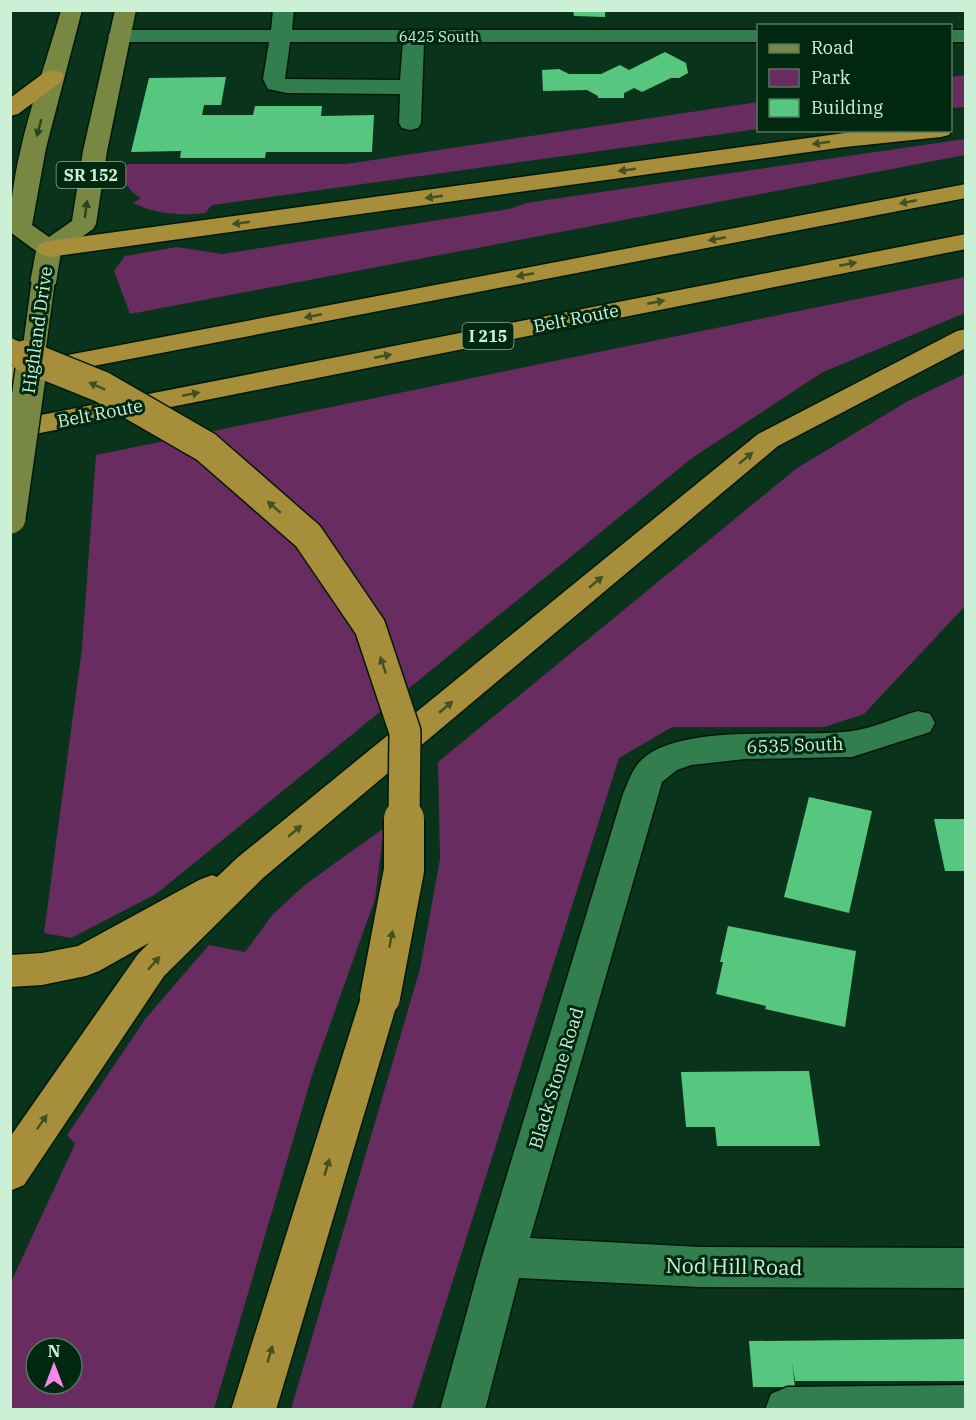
<svg xmlns="http://www.w3.org/2000/svg" width="976" height="1420" font-family="'IBM Plex Serif',serif">
  <rect width="100%" height="100%" fill="#09331a"/>
  <path fill="#692c60" fill-rule="evenodd" d="M965,75V107L951,108V77Z
    M758,102V129L212,205L205,213C180,216 155,214 133,203L141,198L133,193L124,182L127,164H346Z
    M965,139V155L130,314L114,271L125,256L177,247L222,254L509,209L526,203Z
    M965,277V313L823,372L692,458L156,894L71,938L44,933L82,648L96,455Z
    M965,374V606L864,714L824,727H672L619,758L412,1409H291L420,969L440,859L438,762L797,468L908,401Z
    M384,828L375,899L313,1072L214,1409L11,1410V1282L75,1144L67,1135L146,1018L209,945L245,952L273,914L306,884ZM36,1348H72V1384H36Z"/>
  <path fill="#57c780" d="M573,10H605V17L574,16Z
    M665,52L686,63L688,73L679,78H671L642,92L634,88L624,93V98H598V96L587,90L543,91L542,70L559,69L569,74H601L620,65L629,70Z
    M226,77L221,105H204L202,115H253L255,106H322L321,116L374,115L372,152H266L265,158H180L181,151L131,152L149,78Z
    M809,797L872,811L849,913L784,897Z
    M934,819H966V871H945Z
    M728,926L856,951L845,1027L765,1009L766,1006L716,994L723,962H720Z
    M809,1071L820,1146H717L715,1127H686L681,1072Z
    M966,1339V1381H795L792,1362L795,1387H753L749,1341Z"/>
  <g fill="none" stroke-linecap="round" stroke-linejoin="round">
    <g stroke="#021809" stroke-width="3">
      <path id="minor" d="M273,10H294L292,30H758V42H424L421,123L418,128L410,130L402,128L399,123L400,94L287,93L268,89L263,79L269,42H119L111,41L108,36L111,31L119,30H271ZM290,42H403L400,80L285,79Z
        M950,30H966V42H950Z
        M918,711L930,714L935,723L930,732L852,757L745,759L691,765L677,770L662,782L530,1238L700,1247L966,1248V1288L700,1287L519,1278L485,1410H440L482,1257L623,794C627,785 631,773 637,765C671,720 800,739 852,731C874,728 896,717 918,711Z
        M966,1385V1410H765L771,1394L787,1387Z"/>
    </g>
    <g stroke="#021809" stroke-width="3">
      <path id="major" d="M61,10H82L46,148L32,225L49,237L72,221L83,151L115,10H136L107,151L96,224L93,229L61,252L56,283L52,288L43,291L34,288L30,283L36,251L10,232C10,159 41,81 61,10Z"/>
    </g>
    <g stroke="#021809" stroke-width="3">
      <path id="highway" d="M53,70L61,72L64,77L61,82L18,114L10,116V98L45,72Z
        M950,127L952,130L949,135L941,137L845,147L49,257L40,254L36,249L40,244L49,241L845,133L870,130H950Z
        M966,184V198L10,382V366Z
        M966,234V249L10,439V421Z
        M966,329V348L778,446L263,878L164,976L24,1185L10,1191V1137L138,954L149,943L99,971L86,976L42,985L10,987V955L42,953L78,946L199,880L212,875L217,877L237,858L758,434L957,331Z
        M380,981L393,986L399,997L276,1410H231L361,997L367,986Z"/>
    </g>
    <use href="#minor" fill="#327e4e" fill-rule="evenodd"/>
    <use href="#major" fill="#788843" fill-rule="evenodd"/>
    <use href="#highway" fill="#a68e3b" fill-rule="evenodd"/>
    <g stroke="#021809" stroke-width="26" stroke-linecap="butt">
      <path id="major-bridge-far1" d="M33,358L43,283"/>
    </g>
    <g stroke="#021809" stroke-width="34" stroke-linecap="butt">
      <path id="major-bridge" d="M10,518L33,356"/>
    </g>
    <g stroke="#021809" stroke-width="26" stroke-linecap="butt">
      <path id="highway-bridge-far2" d="M10,350L29,358"/>
    </g>
    <g stroke="#021809" stroke-width="34" stroke-linecap="butt">
      <path id="highway-bridge-far1" d="M25,356L102,387L206,447L308,536L370,627L405,732L404,820"/>
    </g>
    <g stroke="#021809" stroke-width="43" stroke-linecap="butt">
      <path id="highway-bridge" d="M380,997L404,870V819"/>
    </g>
    <use href="#major-bridge-far1" stroke="#788843" stroke-width="23"/>
    <use href="#major-bridge" stroke="#788843" stroke-width="31"/>
    <use href="#highway-bridge-far2" stroke="#a68e3b" stroke-width="23"/>
    <use href="#highway-bridge-far1" stroke="#a68e3b" stroke-width="31"/>
    <use href="#highway-bridge" stroke="#a68e3b" stroke-width="40"/>
  </g>
  <defs><path id="oneway-solid" d="M-6-.8H1V-3.2L6.5 0L1 3.2V.8H-6Z" transform="scale(1.5)"/></defs>
  <g fill="#244520">
    <use href="#oneway-solid" transform="translate(39 128) rotate(105)"/>
    <use href="#oneway-solid" transform="translate(86 209) rotate(-82)"/>
  </g>
  <g fill="#425122">
    <use href="#oneway-solid" transform="translate(821 143) rotate(172)"/>
    <use href="#oneway-solid" transform="translate(627 170) rotate(172)"/>
    <use href="#oneway-solid" transform="translate(434 197) rotate(172)"/>
    <use href="#oneway-solid" transform="translate(908 202) rotate(169)"/>
    <use href="#oneway-solid" transform="translate(241 223) rotate(172)"/>
    <use href="#oneway-solid" transform="translate(717 239) rotate(169)"/>
    <use href="#oneway-solid" transform="translate(848 264) rotate(-11)"/>
    <use href="#oneway-solid" transform="translate(525 275) rotate(169)"/>
    <use href="#oneway-solid" transform="translate(656 302) rotate(-11)"/>
    <use href="#oneway-solid" transform="translate(313 316) rotate(169)"/>
    <use href="#oneway-solid" transform="translate(383 356) rotate(-11)"/>
    <use href="#oneway-solid" transform="translate(97 386) rotate(-156)"/>
    <use href="#oneway-solid" transform="translate(191 394) rotate(-11)"/>
    <use href="#oneway-solid" transform="translate(746 458) rotate(-40)"/>
    <use href="#oneway-solid" transform="translate(274 507) rotate(-139)"/>
    <use href="#oneway-solid" transform="translate(596 582) rotate(-40)"/>
    <use href="#oneway-solid" transform="translate(383 665) rotate(-109)"/>
    <use href="#oneway-solid" transform="translate(446 707) rotate(-40)"/>
    <use href="#oneway-solid" transform="translate(295 831) rotate(-40)"/>
    <use href="#oneway-solid" transform="translate(391 939) rotate(-79)"/>
    <use href="#oneway-solid" transform="translate(154 963) rotate(-48)"/>
    <use href="#oneway-solid" transform="translate(42 1122) rotate(-55)"/>
    <use href="#oneway-solid" transform="translate(327 1167) rotate(-73)"/>
    <use href="#oneway-solid" transform="translate(270 1354) rotate(-73)"/>
  </g>
  <g text-anchor="middle" dominant-baseline="central" stroke-width="6" stroke-linejoin="round" paint-order="stroke">
    <g font-size="15" fill="#ccf0d5" stroke="#002811">
      <text x="439" y="36">6425 South</text>
    </g>
    <g fill="#002811" stroke="#8fb49a" stroke-width="1.5">
      <rect x="56.5" y="162" width="69" height="26" rx="4.5"/>
      <rect x="462.5" y="323" width="51" height="26" rx="4.5"/>
    </g>
    <g font-size="16" font-weight="bold" fill="#ccf0d5">
      <text x="91" y="175">SR 152</text>
      <text x="488" y="336">I 215</text>
    </g>
    <g font-size="18" fill="#ccf0d5" stroke="#002811">
      <text transform="translate(576 318) rotate(-11)">Belt Route</text>
      <text transform="translate(37 330) rotate(-82)">Highland Drive</text>
      <text transform="translate(100 413) rotate(-11)">Belt Route</text>
      <text transform="translate(795 745) rotate(-2)">6535 South</text>
      <text transform="translate(556 1078) rotate(-73)">Black Stone Road</text>
    </g>
    <g font-size="21" fill="#ccf0d5" stroke="#002811">
      <text transform="translate(734 1266) rotate(1)">Nod Hill Road</text>
    </g>
  </g>
  <rect width="976" height="1420" fill="none" stroke="#ccf0d5" stroke-width="24"/>
  <rect x="757" y="24" width="195" height="108" fill="#002811" stroke="#52785f" stroke-width="1.5"/>
  <rect x="769" y="44" width="30" height="9" fill="#788843" stroke="#52785f" stroke-width="1.5"/>
  <text x="811" y="54" font-size="18" fill="#ccf0d5">Road</text>
  <rect x="769" y="69" width="30" height="18" fill="#692c60" stroke="#52785f" stroke-width="1.5"/>
  <text x="811" y="84" font-size="18" fill="#ccf0d5">Park</text>
  <rect x="769" y="99" width="30" height="18" fill="#57c780" stroke="#52785f" stroke-width="1.5"/>
  <text x="811" y="114" font-size="18" fill="#ccf0d5">Building</text>
  <g transform="translate(54 1366)"><circle r="28" fill="#002811" stroke="#52785f" stroke-width="1.5"/>
  <path d="M0-4.5L10 22L0 15L-10 22Z" fill="#fa87e8"/>
  <text y="-9" font-size="16" font-weight="bold" text-anchor="middle" fill="#ccf0d5">N</text>
  </g>
</svg>
